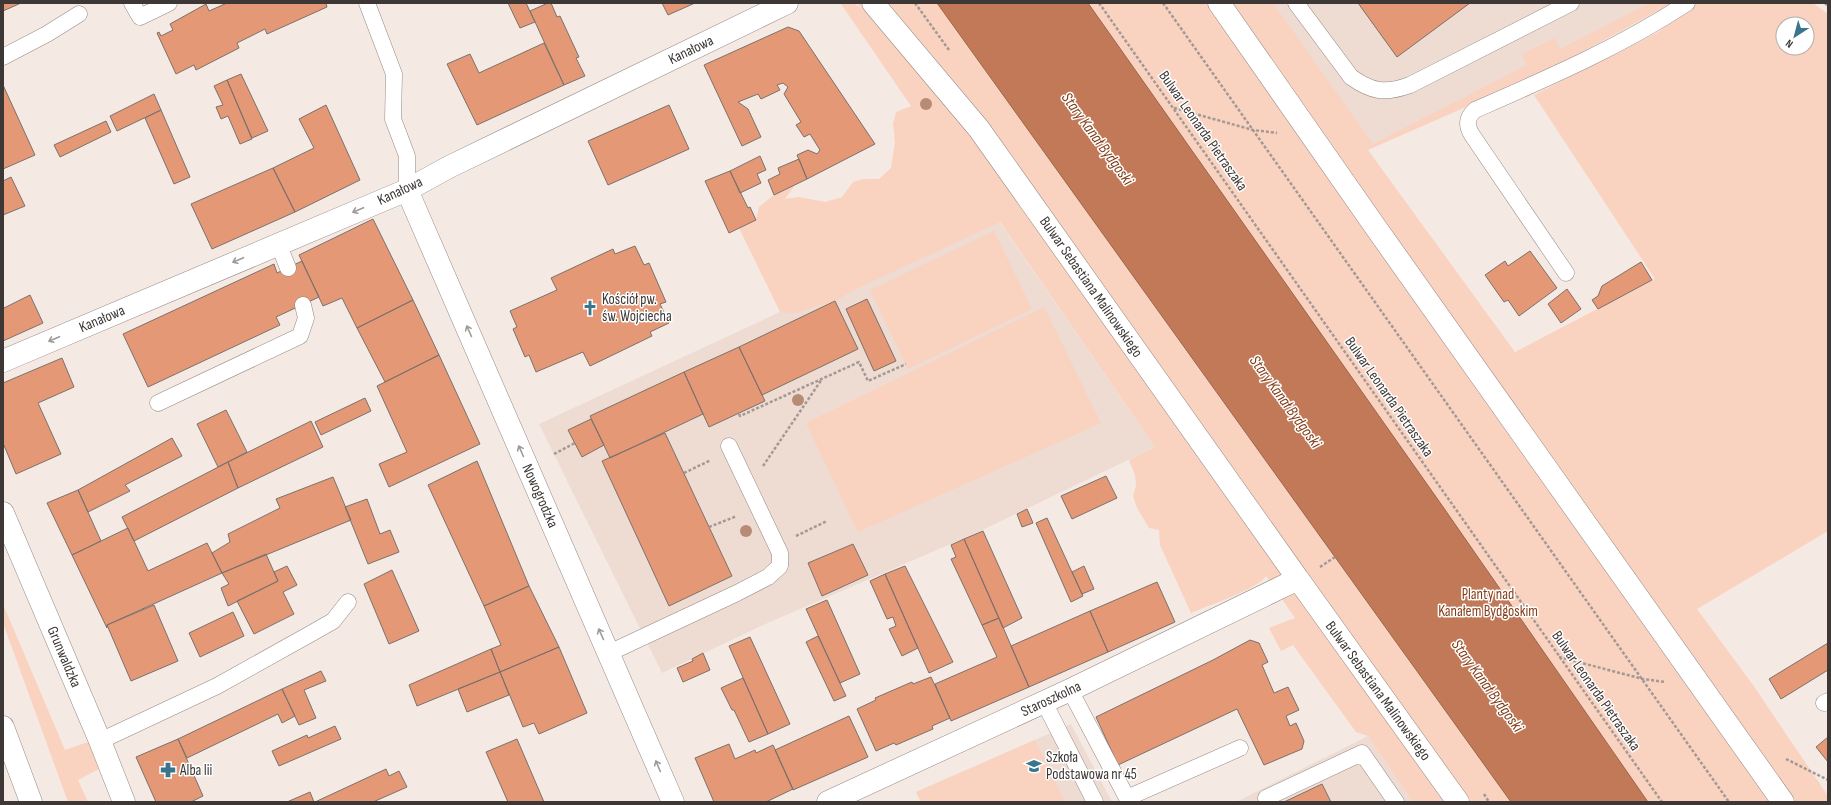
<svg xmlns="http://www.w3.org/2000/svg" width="1831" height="805" font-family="'Sofia Sans Condensed',sans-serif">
  <rect width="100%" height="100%" fill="#f5e9e4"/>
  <path fill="#eedbd2" d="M1263,3H1672L1368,150Z
    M993,213L1155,447L976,533L763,625L662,673L539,424Z
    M1071,724L1112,802H921L916,792Z
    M1368,736L1413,802H1236Z"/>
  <path fill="#fad2c0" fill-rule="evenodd" d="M842,3H854L862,9L857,3H1273L1373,144L1527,65L1522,54L1555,38L1560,49L1650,3H1672L1573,57L1525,81L1368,150L1515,352L1655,279L1534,95L1658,32L1695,3H1813L1828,14V531L1697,609L1753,685L1828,796V802H1413L1368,736L1356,732L1293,645L1281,651L1269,628L1295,618L1266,576C1258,589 1207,606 1191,613L1160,545L1159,530L1149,528L1137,508L1133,496L1136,486L1135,475L1129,460L1155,447L1000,222L858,288L835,301L795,313L780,312L739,228L756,220L759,207L774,195L795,185L785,199L799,197L825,202L842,197L853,182L863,179H879L891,168L895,142L893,124L896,112L911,106L841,4ZM1783,24H1807V48H1783Z
    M994,231L1032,309L908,369L870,290Z
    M1044,307L1101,423L858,532L806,423Z
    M3,604L65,750L88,742L99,769L78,780L88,802H68L3,623Z
    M1035,740L1065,802H921L916,792Z"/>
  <path fill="#c27957" stroke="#9a664d" d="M937,3H1088L1441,504L1648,802H1511Z"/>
  <path fill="#e49875" stroke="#7b716c" d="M3,3H21L3,11Z
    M227,3H326L327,7L267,34L265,29L237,43L239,48L196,70L194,65L176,74L157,33L159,32L161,36L173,30L170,24L206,4L209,11Z
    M508,3H526L535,22L520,28Z
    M548,3H551L557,17L560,16L579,57L576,58L585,76L564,85L530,11Z
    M662,3H695L668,15Z
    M1358,3H1470L1397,57Z
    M788,27L799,31L875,144L807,179L797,155L808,150L817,154L820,150L810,134L804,137L796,125L801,122L784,94L788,87L783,83L777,85L780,90L761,99L758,94L738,102L748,109L761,137L742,146L704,65Z
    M544,43L564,85L477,125L447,64L470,54L479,73Z
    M241,74L268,131L252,138L227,80Z
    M227,80L252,139L240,144L228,116L221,119L216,107L223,105L214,86Z
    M3,85L35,155L3,169Z
    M154,94L161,110L117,131L110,116Z
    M326,105L360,180L295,212L273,168L314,148L299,119Z
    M669,105L689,149L608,185L588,141Z
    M161,110L190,177L174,184L145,118Z
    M106,121L111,132L60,157L54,145Z
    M760,156L766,170L757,174L761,183L740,193L730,171Z
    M799,159L807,179L774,195L768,180L780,174L778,168Z
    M273,168L295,212L212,249L191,204Z
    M730,171L748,208L750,207L756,220L729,233L705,181Z
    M11,177L25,206L3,215V181Z
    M373,219L413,300L357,328L342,298L323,306L299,255Z
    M635,246L644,265L649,263L666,302L660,304L669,323L650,332L652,336L590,366L583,352L536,372L529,355L525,357L513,329L517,327L510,311L557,290L551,278L613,249L615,254Z
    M1530,251L1557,288L1519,316L1508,300L1504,302L1485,275L1505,261L1508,266Z
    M302,261L319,297L276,317L280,325L148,387L123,334L274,264L277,273Z
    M1641,262L1652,280L1598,309L1592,300L1598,296L1602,286Z
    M1567,289L1581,309L1561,323L1548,304Z
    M30,295L43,323L3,341V305L4,308Z
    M867,299L896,361L874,371L846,309Z
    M413,300L439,355L385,382L357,328Z
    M835,301L858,349L762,395L739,347Z
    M739,347L765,401L709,427L684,372Z
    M439,355L480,444L389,487L379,464L407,452L377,386Z
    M62,358L74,387L38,403L61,454L16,474L3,443V383Z
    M684,372L703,414L610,458L590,416Z
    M365,398L371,411L321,435L315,422Z
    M226,410L247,452L218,467L197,424Z
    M591,419L604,445L582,457L568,430Z
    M311,421L323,447L238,488L228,462Z
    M665,433L732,576L669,606L602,461Z
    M172,438L182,456L125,485L130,491L88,512L78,490Z
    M477,461L529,586L484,606L428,485Z
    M228,462L238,488L134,541L122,517Z
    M1106,476L1117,498L1072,519L1061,496Z
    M333,477L351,520L222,573L212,553L230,542L228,534L280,508L276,499Z
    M78,490L101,541L72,555L47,503Z
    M367,499L380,534L390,530L399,552L368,564L345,507Z
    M1027,509L1033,523L1022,527L1017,514Z
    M1047,518L1083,596L1071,602L1036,523Z
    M128,528L148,571L207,543L222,573L107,625V628L72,555Z
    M983,531L1022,618L1003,628L964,539Z
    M964,539L999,618L982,625L951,559L956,557L951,545Z
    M853,544L868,575L822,596L808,563Z
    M266,554L278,581L228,606L221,588L229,584L222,573Z
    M287,566L297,585L283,592L294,614L254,634L237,601L278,581L274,572Z
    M905,566L953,662L929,673L885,574Z
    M1084,566L1094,589L1082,594L1072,572Z
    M392,570L419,631L389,644L364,584Z
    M885,574L918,648L902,656L889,629L896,626L893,617L887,619L870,581Z
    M1157,582L1175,622L1108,652L1090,611Z
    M529,586L559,647L500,672L491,649L501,645L484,606Z
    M827,600L860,674L840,683L806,609Z
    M154,605L178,661L131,681L107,625Z
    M1090,611L1108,652L1029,687L1011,646Z
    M233,612L244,636L200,657L189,633Z
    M999,618L1029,687L951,721L935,684L997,657L982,625Z
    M818,636L846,696L834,701L806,642Z
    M750,637L790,724L768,734L729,646Z
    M1250,640L1259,643L1268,662L1262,665L1274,693L1288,687L1299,710L1286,716L1290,726L1296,723L1304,741L1302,749L1264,765L1237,709L1118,765L1096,717L1213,660Z
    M1828,643V670L1781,699L1769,679Z
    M559,647L587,713L539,734L534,723L523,727L500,672Z
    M491,649L500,672L417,706L409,685Z
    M703,653L710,670L683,682L677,668L693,661L692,659Z
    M321,671L326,681L304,690L316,718L299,725L282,689Z
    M500,672L509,695L467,712L458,689Z
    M931,677L950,718L932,726L933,729L896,745L894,743L876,751L857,709L876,700L875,698L912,682L913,684Z
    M743,678L768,734L749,742L734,710H732L721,688Z
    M282,689L295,716L282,723L278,714L187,758L178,739Z
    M849,716L868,757L793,790L775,750Z
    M335,726L341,739L279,766L272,751L307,735L308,738Z
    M1828,737V762L1816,747Z
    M178,739L203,796L191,802H156L136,757Z
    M517,739L544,802H508L486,752Z
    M729,744L735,759L755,750L756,753L773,745L793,789L766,802H714L695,758Z
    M386,769L389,776L399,771L407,787L373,802H315Z
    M1322,784L1331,802H1284Z
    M310,792L314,802H287Z"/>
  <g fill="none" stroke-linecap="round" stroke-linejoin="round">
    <g stroke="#958a85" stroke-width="17">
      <path id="lane" d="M132,3L140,17L169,3
        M367,3L394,74L393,119L407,156V190
        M1296,3L1351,77C1372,92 1385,94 1410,85L1571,3
        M3,57L47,34L79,14
        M278,243L288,268
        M1566,273L1472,135C1466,125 1466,118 1475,110C1548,78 1620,47 1687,3
        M158,403L300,336L306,318L303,305
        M609,653L737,593L768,577L780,566V553L729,446
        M1070,690L1127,798L1240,748
        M1044,702L1095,802
        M1824,703L1828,701
        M100,741L217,686L312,633L333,621L348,602
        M1268,802L1266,798L1362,753L1396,802"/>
    </g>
    <g stroke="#958a85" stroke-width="23">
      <path id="street" d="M1219,3L1374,225L1783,802
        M407,190L673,802
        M3,361L407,190L449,167L787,3
        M3,513L100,741L124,802
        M1298,579L1458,802
        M828,802L1070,690L1298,579L979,129L873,3"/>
    </g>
    <g stroke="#958a85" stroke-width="23">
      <path id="secondary" d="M3,727L31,802"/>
    </g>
    <path stroke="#a29995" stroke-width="2.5" stroke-dasharray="3 2" stroke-linecap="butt" d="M915,3L949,50
      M1099,3L1662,802
      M1163,3L1729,802
      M1825,3L1828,6
      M1174,108L1253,130L1277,133
      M739,414L740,416L859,362L868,381L906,364
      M554,454L575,443
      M763,466L822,379
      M684,473L711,460
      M709,527L737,516
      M796,536L827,521
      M1320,567L1335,557
      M1559,657L1643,679L1665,682
      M1786,759L1828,780
      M1484,794L1489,802"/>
    <use href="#lane" stroke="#fff" stroke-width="16"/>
    <use href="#street" stroke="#fff" stroke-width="22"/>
    <use href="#secondary" stroke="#fff" stroke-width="22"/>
  </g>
  <g fill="#b78b75">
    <circle cx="926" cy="104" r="6"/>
    <circle cx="798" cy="400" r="6"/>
    <circle cx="746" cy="531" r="6"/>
  </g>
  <defs><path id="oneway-shaft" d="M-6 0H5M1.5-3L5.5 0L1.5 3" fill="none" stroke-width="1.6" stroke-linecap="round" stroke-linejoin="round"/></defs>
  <g stroke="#9e9c9a">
    <use href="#oneway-shaft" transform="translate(358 210) rotate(157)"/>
    <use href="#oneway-shaft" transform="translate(238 260) rotate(157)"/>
    <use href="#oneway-shaft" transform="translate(469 331) rotate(-114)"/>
    <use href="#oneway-shaft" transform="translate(54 339) rotate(157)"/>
    <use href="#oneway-shaft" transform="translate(521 451) rotate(-114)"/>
    <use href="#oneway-shaft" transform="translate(601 634) rotate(-114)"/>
    <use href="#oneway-shaft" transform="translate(658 766) rotate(-113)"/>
  </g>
  <defs>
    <g id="church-bare" transform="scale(1.2)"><path d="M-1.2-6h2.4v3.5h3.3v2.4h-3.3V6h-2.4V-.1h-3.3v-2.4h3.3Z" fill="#39768d" stroke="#fff" stroke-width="2.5" paint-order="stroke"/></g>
    <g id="school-bare" transform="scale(1.2)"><path d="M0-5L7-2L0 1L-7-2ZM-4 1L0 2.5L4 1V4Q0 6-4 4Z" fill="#39768d" stroke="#fff" stroke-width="2.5" paint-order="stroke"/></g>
    <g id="pharmacy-bare" transform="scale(1.2)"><path d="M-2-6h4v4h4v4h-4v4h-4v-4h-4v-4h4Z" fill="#39768d" stroke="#fff" stroke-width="2.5" paint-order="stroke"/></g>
  </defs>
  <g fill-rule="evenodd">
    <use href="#church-bare" x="590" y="308"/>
    <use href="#school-bare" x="1034" y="766"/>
    <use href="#pharmacy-bare" x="168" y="770"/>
  </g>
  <g text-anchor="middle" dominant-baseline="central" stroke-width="3" stroke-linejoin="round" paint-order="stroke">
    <g font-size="15" fill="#3d3836" stroke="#fff">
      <text transform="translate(691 50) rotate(-26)">Kanałowa</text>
      <text transform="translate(1203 131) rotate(55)">Bulwar Leonarda Pietraszaka</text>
      <text transform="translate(400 191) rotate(-25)">Kanałowa</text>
      <text transform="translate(1091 287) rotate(55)">Bulwar Sebastiana Malinowskiego</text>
      <text transform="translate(102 319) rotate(-23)">Kanałowa</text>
      <text transform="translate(1389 397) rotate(55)">Bulwar Leonarda Pietraszaka</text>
      <text transform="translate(540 496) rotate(66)">Nowogrodzka</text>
      <text transform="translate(64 657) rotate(67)">Grunwaldzka</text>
      <text transform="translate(1378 691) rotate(54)">Bulwar Sebastiana Malinowskiego</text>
      <text transform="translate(1596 691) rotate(55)">Bulwar Leonarda Pietraszaka</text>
      <text transform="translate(1051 699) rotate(-25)">Staroszkolna</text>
    </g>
    <g font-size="15" fill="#3d3836" stroke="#fff" text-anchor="start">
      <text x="602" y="299">Kościół pw.<tspan x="602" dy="17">św. Wojciecha</tspan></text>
      <text x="1046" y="757">Szkoła<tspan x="1046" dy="17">Podstawowa nr 45</tspan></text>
      <text x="180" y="770">Alba Iii</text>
    </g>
    <g font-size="15" fill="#843e1a" stroke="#fff">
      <text x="1488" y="594">Planty nad<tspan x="1488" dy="17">Kanałem Bydgoskim</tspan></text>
    </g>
    <g font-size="16" font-style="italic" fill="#803b16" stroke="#fff">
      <text transform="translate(1097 139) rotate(54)">Stary Kanał Bydgoski</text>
      <text transform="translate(1285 402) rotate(54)">Stary Kanał Bydgoski</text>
      <text transform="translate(1487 686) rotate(54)">Stary Kanał Bydgoski</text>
    </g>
  </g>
  <rect width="1831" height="805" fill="none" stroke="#3d3836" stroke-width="8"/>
  <g transform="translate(1795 36) rotate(216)"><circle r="19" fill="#ffffff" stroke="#b1afaf"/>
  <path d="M0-3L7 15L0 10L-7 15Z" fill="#39768d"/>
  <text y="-6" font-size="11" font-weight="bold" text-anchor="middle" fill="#3d3836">N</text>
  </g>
</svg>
